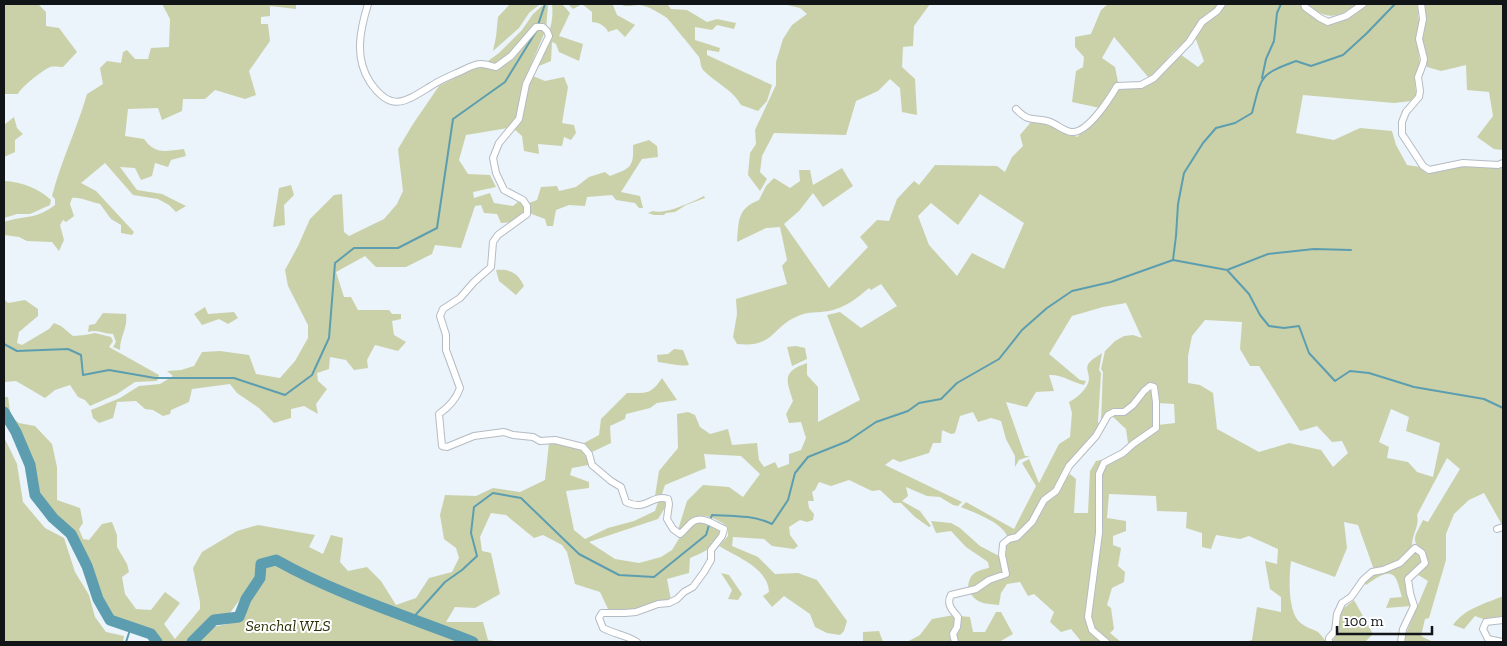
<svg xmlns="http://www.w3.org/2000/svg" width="1507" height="646" font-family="'Zilla Slab',serif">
  <rect width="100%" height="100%" fill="#ebf3fb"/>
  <path fill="#cad1a9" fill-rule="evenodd" d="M4,4H38L46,12V26L59,28L77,52L63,67C59,67 54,66 50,67C43,70 21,87 18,94H4Z
    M162,4H296V9L270,6V16L261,17V24H268L270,41L249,71L256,95L245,99L215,90L205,99H183L182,111L162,120L158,108L128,109L125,136L144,139C156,155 165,151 184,149L186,156L171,160L168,167L155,163L152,176L141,180L135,168L120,167L137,190L162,194L186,206L176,212L169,205L158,199L133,195L105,163L81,183L96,191L134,232L132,235L121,233V225L111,219L100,204C90,202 81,197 72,198L70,204L74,216L66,222L63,220L60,225L64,240L59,251L52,242L27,241L19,237L4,235V222C25,215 35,220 55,205V199L52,196C61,161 77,129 87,94L103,84L100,68L107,61L121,63L123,52L127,50L135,59H148L151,48L169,47L170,19Z
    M510,4H540L529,13L519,28L493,51L496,37L498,17Z
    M552,4H562L570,13L559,36L583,44L579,61L559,52L556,44L552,42L551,61L534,68C542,44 555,31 552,4Z
    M568,4L613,5L617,15L635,25L625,37L617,29L608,32C606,26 598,22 592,22V12L582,4L573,9Z
    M620,4H667L671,9L687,10L707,22L717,19L736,23L734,29L717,25L712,30L695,27V40L720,48L719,52L707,50V55L772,85L767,101L758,111L741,105C733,90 716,83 704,71C700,67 701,62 699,57C697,54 669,20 667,18C661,14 647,5 639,5C632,5 627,8 620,4Z
    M783,4H930L914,26L913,46L903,47L902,67L915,79L917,115L902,112L900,88L890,79L878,91L856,101L846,135L774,133L762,156L760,172L767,179L760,191L748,175L750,153L756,144L755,130L776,85V62L783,39L792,25L807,14L800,8Z
    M1108,4H1219C1207,23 1189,37 1173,52C1165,61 1159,70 1149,78L1114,37L1102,58L1115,67L1118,82L1100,108L1072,102L1076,71L1083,67L1084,57L1075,47V37L1091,34L1101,10Z
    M1225,4H1301L1333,22L1357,13L1367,4H1417L1419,21L1417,40L1420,65L1415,75L1416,95L1411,101L1394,103L1303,95L1296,133L1334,140L1360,128L1392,131L1396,145L1407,165L1420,167L1426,173C1435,173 1441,170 1450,168C1467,164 1486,165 1503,166V523H1501L1484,493L1469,500L1454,514L1446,534V560L1429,618L1425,619L1421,636L1433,642H1406L1404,638L1428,581L1418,575L1427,565L1425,552C1409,540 1415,537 1423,520L1428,522L1460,469L1447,458L1417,515C1420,526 1411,535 1412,548L1398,563L1374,570L1358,525L1344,522L1347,548L1335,577L1291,561C1289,577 1287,614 1302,624C1315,633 1316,626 1326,642H1233H1245L1252,640L1257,607L1281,612V597L1270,589L1265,561L1277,564L1278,549L1249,536L1240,539L1216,535L1211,549L1202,547V533L1186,528L1187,512L1157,511L1156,496L1109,494L1107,518L1126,521V531L1113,536V545L1121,548L1118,566L1125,572L1124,582L1112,588L1107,605L1111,608L1114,629L1110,633L1121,642H1108L1094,628L1090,616L1101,473L1108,464L1158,425L1175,423L1174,404L1158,403L1157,386L1151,382C1134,391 1134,409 1112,411L1102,422L1101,419C1102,403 1102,388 1103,372L1101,369L1105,351L1115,341L1124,336L1133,335L1142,338L1126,303L1103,307L1072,316L1049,354L1080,380L1086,381L1084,385C1071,382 1062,374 1049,375L1054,391L1036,392L1027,407L1006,402L1025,456H1030L1019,460L1015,467V456L1006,439L1001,421L991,418L978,422L973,412L960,416L955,433L951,434L942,430L941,443H933L929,453L900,462L893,459L885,465L962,502L958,506L953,505L940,497L927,496L906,487L908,496L902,501L920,511L931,526L929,527L915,517L901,503H894L880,490L872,491L849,480L831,486L819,482L815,490L812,492L814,501H808L809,508L814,514L813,520L807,522L800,520L789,527L790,535L798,546L794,549L772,546L764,539L733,537L732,546L758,557L775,574L798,573L817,580L847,621L844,631L840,635L827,633L815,627L810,614L784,596L772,607L763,596L769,592C768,568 737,557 719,546L728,536V527C719,520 702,511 691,519C687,522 684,527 681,531L678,530L687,501L703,485L729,487L743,497L760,474L741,456L704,454L706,468L665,485L662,494L655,496L659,471L678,448L677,414L688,412L695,415L700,427L710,434L728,429L732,445L757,443L759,460L764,467L775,462L778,468L789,464V454L801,450L806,438L801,422L789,423L786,414L793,401C786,379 782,372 807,363V375L818,387V422L860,400L827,315L840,312L861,328L897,306L881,284L871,290L869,288C857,298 845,308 829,311C818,313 808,311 798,316C772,326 775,348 737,344L733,337L737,314L736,299L787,284L782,266L787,260L780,227L766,228L737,242C739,220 737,209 759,200L766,186L774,178L790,188L800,181L799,170H810L813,185L842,168L853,186L823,207L813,193L799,211L784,224L829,288L868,247L860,237L877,220L889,221L897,199L914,181L919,185L935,165L997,166L1005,172L1012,157L1023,146L1020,135L1031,122L1047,123L1077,137L1103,111L1117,90L1152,81L1165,72L1180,54L1198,67L1204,61L1195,37L1204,22ZM980,194L1024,223L1004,269L972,253L957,276L929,245L918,216L931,203L958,225ZM1205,320L1242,322L1240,349L1250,366H1259L1300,431L1317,426L1332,442L1342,441L1348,453L1333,467L1321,450L1289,443L1259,452L1217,429L1213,393L1200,385L1188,383V356L1192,336ZM1391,409L1409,417L1406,431L1440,443L1433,477L1417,472L1408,462L1387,458L1389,447L1379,442Z
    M1308,4H1360C1338,16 1328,23 1308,4Z
    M1423,4H1503V150L1494,149L1477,137L1493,116L1489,92L1467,90L1466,65L1441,71L1427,67L1422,46Z
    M548,5L546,29L523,84L516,118L508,128L466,135L459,160L468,174L490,175L496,187L473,192L474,198L490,193L494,203L513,206L519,201L525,206V214L515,222L501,223L497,214L484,213L481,205L475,206L461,248L435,245L432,254L406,267H376L365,256L336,272L344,297H351L358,310H389L392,314H401V319L392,321L394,335L406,342L398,351L375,345L367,360L368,368L354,370L346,360L330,357L329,369L317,373L318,381L327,389L316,404L318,414L304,406L291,409V418L274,423L259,408L237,393L230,384L192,389L189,402L171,410L170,414L163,416L153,410L145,409L136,401L117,402L113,418L99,423L93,418L91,410L120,398L139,386L160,384L173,376L167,371L181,370L194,366L202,352L220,351L249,355L256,374L280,378L295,361L308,338V325L288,286L285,270L298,246L310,219L334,195L342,194L344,232L349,236L384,219L397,204L403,191L398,149L413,124L439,86L488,61L499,53L522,30L533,14L542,6Z
    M533,76L545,81L564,77L568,87L562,123L574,125L576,133L571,140L564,137L562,146L538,144L539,154L524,151L522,136L514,129L527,84Z
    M14,117L17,128L23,134L15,140V152L4,157V125Z
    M649,140L657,146L658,157L642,159L621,192L640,196L643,208H639L635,203L616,200L612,195L587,197L585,206L569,205L556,210L553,226H547L545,219L529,213V203L537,200L541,187L557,186L559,191L576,187L589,177L605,172L610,176C630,168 634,168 633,145Z
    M4,181C22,182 38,188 51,200L50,205L30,214H17L4,218Z
    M291,185L294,195L284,205L285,225L273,227L279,188Z
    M704,196L705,198L686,205L675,212L666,213L664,215H654L648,213L653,211C665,215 692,202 704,196Z
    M496,270C510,269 518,273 524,286L516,295L499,281Z
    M4,299L8,303L25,300L38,309V316L19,332L17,343L22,345L49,329L54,323L61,326L73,336L85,335L95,333L111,337L113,341L109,347L159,375L157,381L135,382L117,394L90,406L85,400L78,397L70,385L55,390L45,398L16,381L4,382Z
    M205,307L208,314L234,312L238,318L228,324L219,319L202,325L194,314Z
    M103,313L126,314C128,329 120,335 120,350L113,347L116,342L113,334C103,334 98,329 88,332L89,325L95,324Z
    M796,346L805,348L807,359L792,366L787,347Z
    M674,349L683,350L689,365C678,367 669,363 658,362L657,355L668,354Z
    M1102,353L1099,370L1101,373C1100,389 1099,406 1098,422L1101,426L1024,531L1008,538C1004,523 975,513 961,507L966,502L1014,529L1036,486L1022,463L1029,459L1039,483L1059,444L1070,437L1072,413L1069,402C1077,398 1089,388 1089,378C1089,373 1085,368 1089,363C1092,359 1098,356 1102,353Z
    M662,378L677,400L657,403L650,408L626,414L625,419L610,426L611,443L592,452L584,443L599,435L601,419L627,393C646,393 651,395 662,378Z
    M1150,388L1153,389V428L1128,443L1126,429L1112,416L1124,413Z
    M4,397H8L11,417L19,423L35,426L52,444L57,467V500L80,508L83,523L79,529L83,539L89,540L102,524L112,522L117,535V547L127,564L129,572L122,577L125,594L136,609L151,610L165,592L180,603L164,624L175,639L200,609V602L193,568L202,552L237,531L258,525L315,535L309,547L323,554L331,535L343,538L340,562L348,571L367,567L381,581L396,605L416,598L429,578L452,572L459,558L456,548L444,539L440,515L445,495L476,496L493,488L520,492L545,480L549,443L582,448L588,456V465L572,468L570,475L589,482V488L566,491L574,530L585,539L608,528L634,521L655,511L659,499L665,500L666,506L658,519L589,542L615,559L639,563L661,557L672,550L680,537L691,524L702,521L721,531C718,547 704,552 690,558L689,573L667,579L671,600L635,610L609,611L600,592L575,584L567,552L562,545L543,535L534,538L506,515L491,513L480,537L482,551L491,553L500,594L475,608L455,607L446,622H483L488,640L501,642H477L301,573L276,558L259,562L256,577L230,613L213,618L188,642H159L152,633L112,619L99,599L89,565L73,532L54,517L37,495L32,465L18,431L4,409Z
    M4,437L17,464L23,502L45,528L64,538L75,572L89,595L95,617L106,632L124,636L123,642H4Z
    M1110,458L1102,464L1097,533L1085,617L1103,642H1079L1080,640L1071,629L1061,632L1050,622L1054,612L1034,594L1028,596L1020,582L1007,584L1001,593L999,605C985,603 979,605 970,593L991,580L1008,574L1004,554L1005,545L1011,540L1020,537L1046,500L1070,474L1076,479L1074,513H1088L1090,471L1096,461Z
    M931,521L951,523L960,528L980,546L999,556L1004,573L968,591C968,574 975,571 989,568L988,562L966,547L951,531L936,533Z
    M1416,551L1421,554L1423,563L1406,580L1411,606L1386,608L1390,598L1402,597C1400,592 1399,585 1397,581C1391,565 1374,580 1366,585L1363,582L1373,575Z
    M276,564C335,597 400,620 464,642H195L213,627L241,621L249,599L263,579L266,568Z
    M721,573L729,575L742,594L738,600L728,599L732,590Z
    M1503,596L1502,618L1483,619L1475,616L1464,629L1453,625C1465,608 1485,604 1503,596Z
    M1354,600L1373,634L1365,642H1332C1339,631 1338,616 1344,608C1347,605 1351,603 1354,600Z
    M996,612H1001L1013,634L999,642H957L955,635L960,616L970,617L973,632H985Z
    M954,615L957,618L954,642H907L920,635L932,619Z
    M879,631L883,642H863V632Z"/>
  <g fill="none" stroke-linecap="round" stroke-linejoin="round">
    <path stroke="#5c9eaf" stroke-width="2" d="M538,25L545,4
      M1262,78L1266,59L1274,41L1277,13L1281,4
      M1173,260L1176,236L1178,204L1184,173L1203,143L1216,128L1235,123L1252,113C1262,75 1259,75 1296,61L1311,66L1343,55L1366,34L1395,4
      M1227,270L1249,294L1260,315L1269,326L1284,328L1299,326L1309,353L1335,381L1350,371L1369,373L1414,387L1484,399L1503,408
      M4,344L17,351L68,349L81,355L83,375L109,370L155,378H234L285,395L312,375L329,338L335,263L354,248H398L437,228L453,119L505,82L537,30
      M710,520L712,515C733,516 753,515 772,524L788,500L795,473L808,457L848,441L876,422L908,411L919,403L941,399L957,383L999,359L1022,330L1047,308L1072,291L1111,282L1173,260L1227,270L1268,254L1314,249L1351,250
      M411,620L445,582L462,570L477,556L471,533L474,507L493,493L521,498L579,554L619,575L654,577L706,535L709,525
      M126,642L131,627"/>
    <path stroke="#5c9eaf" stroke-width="11" d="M4,412L16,432L30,465L35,495L53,518L71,534L87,566L98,599L110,620L151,634L157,642
      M192,642L214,620L239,617L246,599L260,578L261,564L276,560C338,595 407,616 473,642"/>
    <g stroke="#b4bbc3" stroke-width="8">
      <path id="minor" d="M368,4C360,30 354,58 370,82C391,113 405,102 431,86C440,80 450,76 459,72C466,69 473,64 481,64C486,64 491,66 496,67L511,56L536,27H543L547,31L549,36L526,84L519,119L499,143L493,158L496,173L504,190L523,200L527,206V214L498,235L493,242L491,267L474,282L460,298L443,309L440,316L446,335V350L460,388C456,400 449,407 439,414L442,446L447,447L474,436L504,432L513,435L533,437L540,441L555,440L583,447L589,454L592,465L611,481L621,487L626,502C647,512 650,494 668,499L669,504L667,519L673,529L680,534C684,531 686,528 689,525C700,513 712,524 724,529L722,536L711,550V560L704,572L693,587L684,592L677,599L669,603L658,604L636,612L625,613H602L599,618L603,628C614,634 626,635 637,642
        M1304,4L1305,7L1320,18L1328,22L1346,16L1363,4
        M1421,4L1423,19L1419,39L1424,59L1423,64L1418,77L1420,91L1419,97L1406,112L1402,122V134L1423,166L1429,170L1463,163L1498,165L1503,163
        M1016,109C1030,123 1031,117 1047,121C1056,123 1064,132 1072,132C1088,133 1110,98 1117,86L1141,85L1154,78L1189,42L1202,22L1217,11L1222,4
        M1497,529L1503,527
        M955,642L953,634L957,627L958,617C952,610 946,604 951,595L976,589L989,580L1006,574L1002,555L1003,544L1009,539L1017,537L1032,522L1044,500L1056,491L1069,466L1096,436L1108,415L1114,412H1124L1133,405L1144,391L1150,386L1154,387L1156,402V428L1133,444L1123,453L1104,463L1099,474V533L1088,617L1092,630L1106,642
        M1329,642V638L1335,631L1337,614L1342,603L1351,597L1363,580L1372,572L1383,570L1400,563L1415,548L1422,553L1425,563L1408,579L1410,593L1414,606L1403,629L1401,642
        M1502,642L1488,639L1483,629L1486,622L1503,620"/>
    </g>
    <use href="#minor" stroke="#fff" stroke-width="6"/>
  </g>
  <g text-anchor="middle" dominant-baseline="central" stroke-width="4" stroke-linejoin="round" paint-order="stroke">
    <g font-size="16" font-style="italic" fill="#2a2f05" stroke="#fff">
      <text x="288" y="625">Senchal WLS</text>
    </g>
  </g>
  <rect width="1507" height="646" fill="none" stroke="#121518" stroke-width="10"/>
  <path d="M1337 626v8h95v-8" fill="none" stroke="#121518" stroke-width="2.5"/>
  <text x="1344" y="626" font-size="15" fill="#121518" stroke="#ffffff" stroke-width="4" paint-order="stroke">100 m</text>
</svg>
